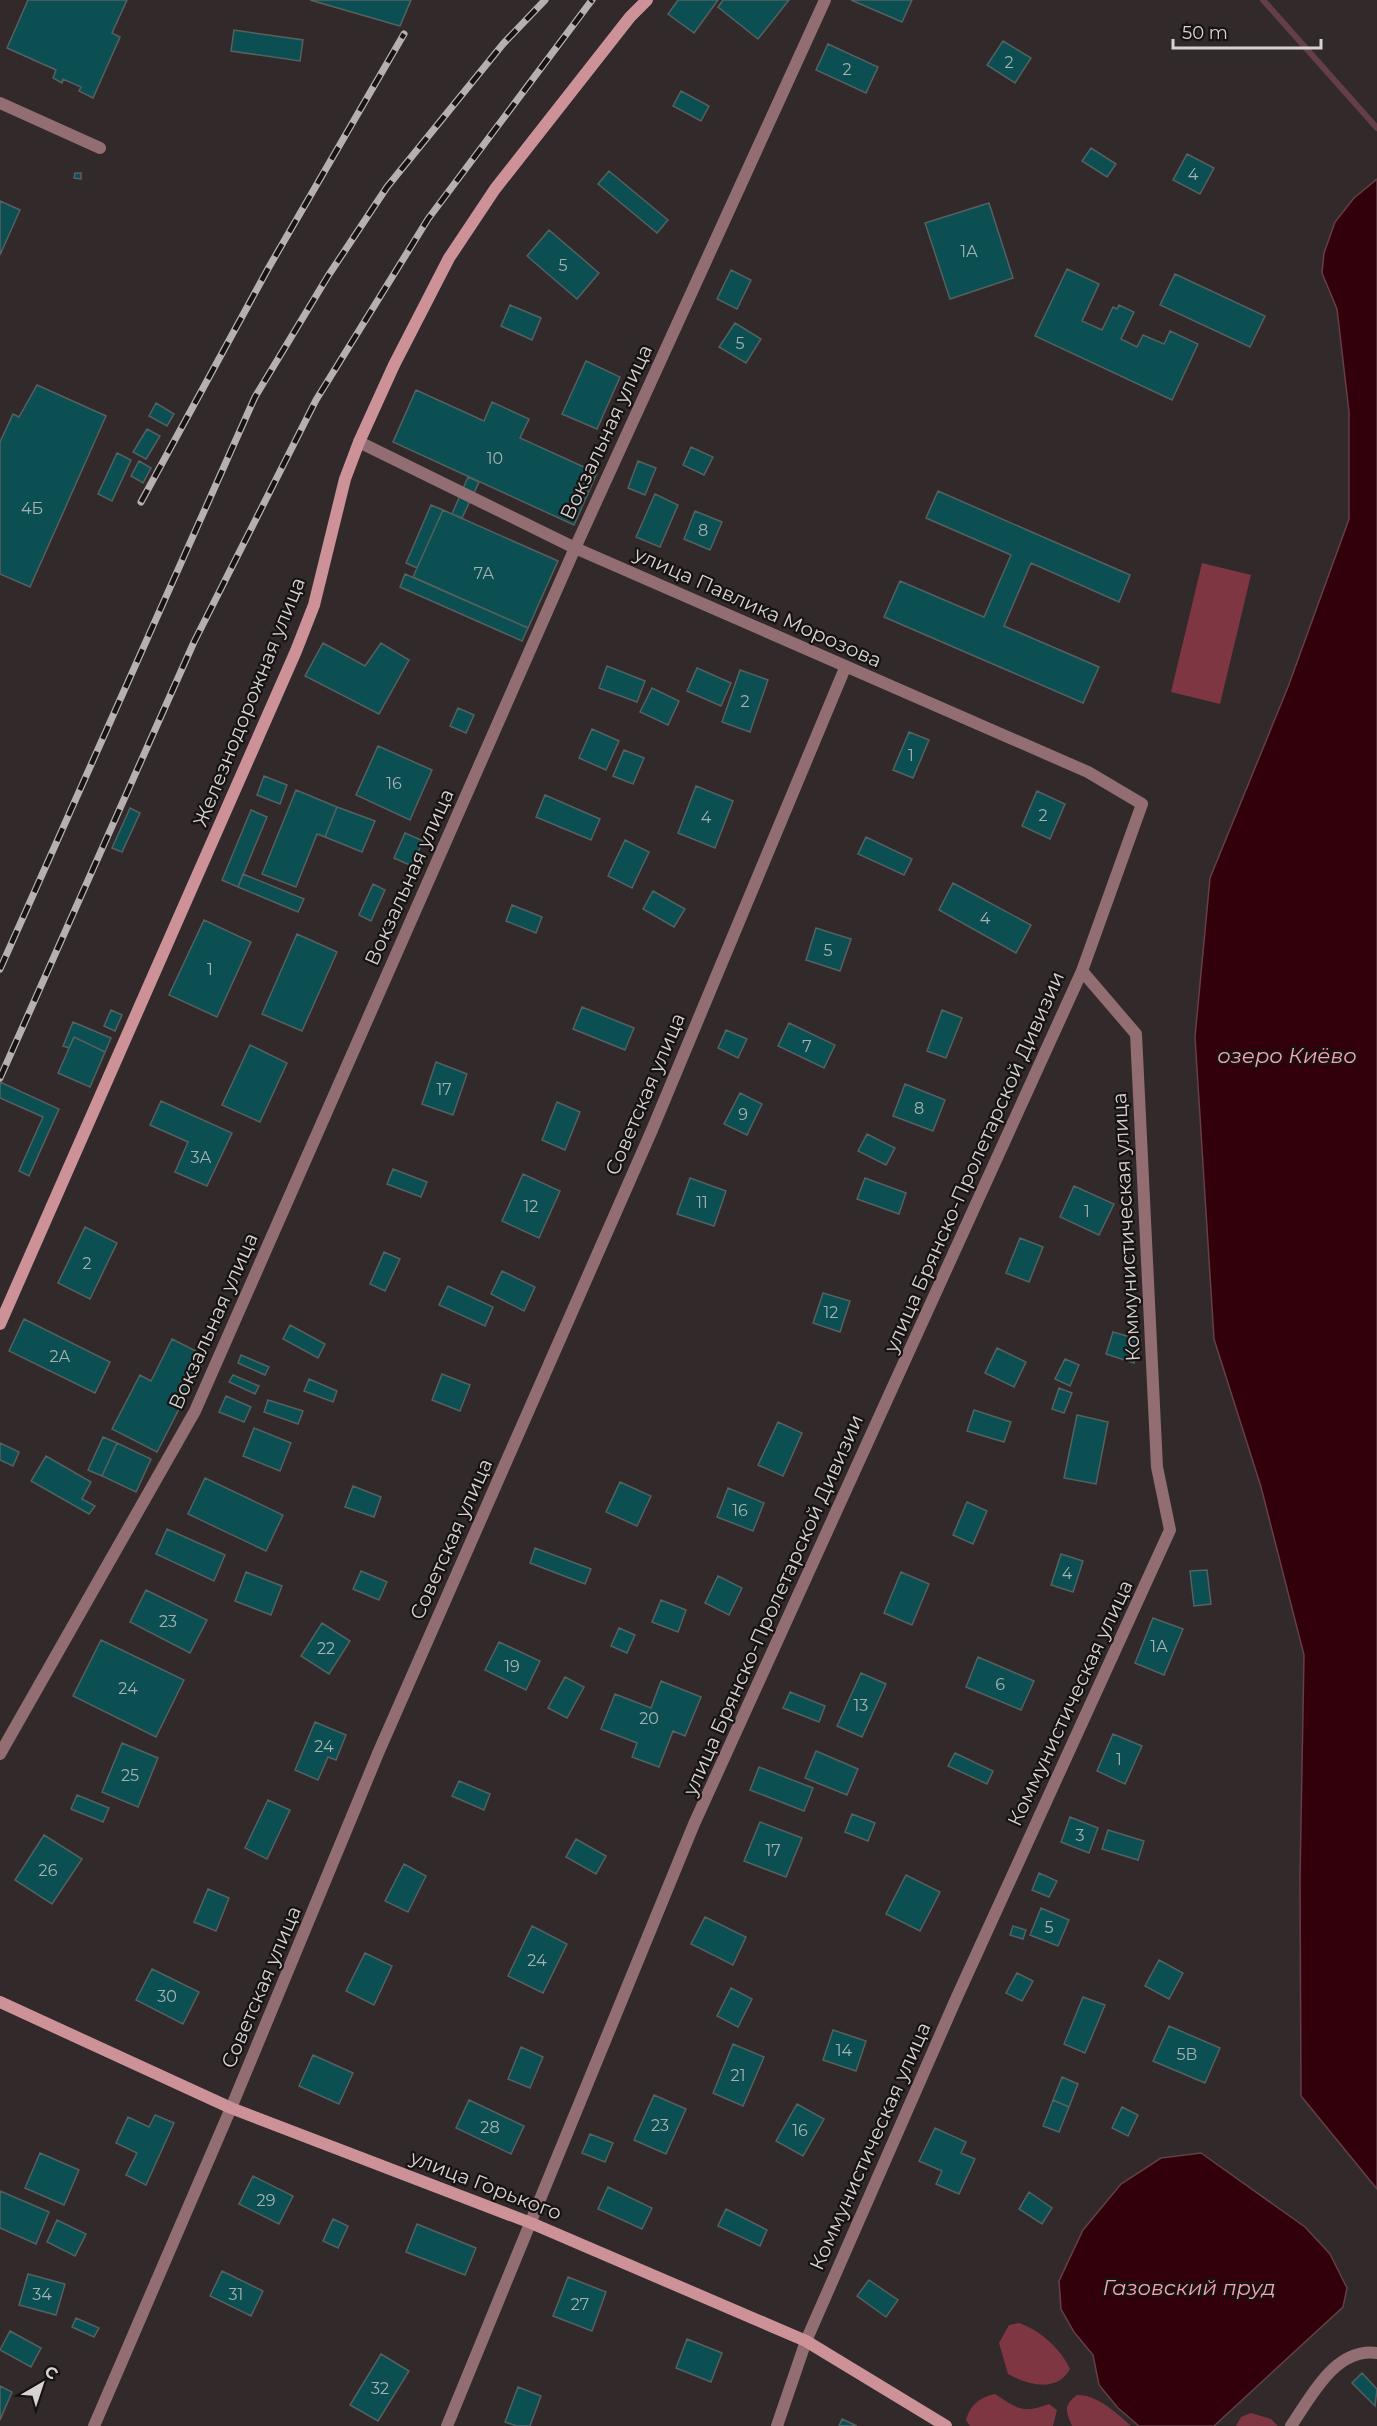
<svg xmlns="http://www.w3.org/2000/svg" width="1377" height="2426" font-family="Montserrat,sans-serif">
  <rect width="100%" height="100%" fill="#31292a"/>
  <path fill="#7e3642" d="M1202,563L1251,575L1220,704L1171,692Z
    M1019,2323C1040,2330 1061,2349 1070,2369C1057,2393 1028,2385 1008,2374L999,2343L1009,2325Z
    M995,2394C1019,2409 1021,2414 1049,2404L1057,2410L1053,2426H970L966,2420C970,2405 980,2397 995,2394Z
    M1077,2395C1096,2394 1117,2413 1131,2426H1072C1066,2412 1063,2405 1077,2395Z
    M1251,2413L1271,2419L1278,2426H1236L1241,2417Z"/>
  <path fill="#32000b" stroke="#643f47" stroke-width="1.5" d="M1377,179V2189L1301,2096L1300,1879L1304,1655L1261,1487L1214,1339L1195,1037L1210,878L1288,687L1349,519V412L1337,309L1322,273L1324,253L1335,222L1354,198Z
    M1201,2153L1305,2227L1330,2254L1347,2288L1343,2307L1214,2426H1139L1118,2408L1099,2385L1093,2355L1074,2332L1061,2309L1059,2281L1083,2230L1121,2184L1161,2158Z"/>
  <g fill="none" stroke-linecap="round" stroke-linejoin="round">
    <path stroke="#643f47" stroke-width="6" d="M1263,0L1377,128"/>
  </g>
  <path fill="#0c4f52" stroke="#566060" stroke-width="1.5" d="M28,0H127L112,33L120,37L93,98L79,91L81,87L63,79L62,83L53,78L56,70L7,48Z
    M310,0H411L400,26Z
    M678,0H718L694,33L668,14Z
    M723,0H789L758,39L718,7Z
    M851,0H912L902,22Z
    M234,30L303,40L300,61L231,51Z
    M1003,41L1031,58L1015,83L987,65Z
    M828,44L878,67L866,93L816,70Z
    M681,91L709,106L701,121L673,106Z
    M1091,148L1116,164L1107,177L1082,161Z
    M1187,154L1214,168L1200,194L1173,180Z
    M609,171L668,220L657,233L598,184Z
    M75,173H81V179L74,178Z
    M0,201L20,210L0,255Z
    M989,203L1013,278L950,299L925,223Z
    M549,230L599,273L577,299L527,256Z
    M1067,269L1099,284L1082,321L1102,330L1113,307L1117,309L1119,305L1134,312L1121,339L1137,347L1143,335L1164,344L1170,331L1198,344L1172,400L1035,336Z
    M731,270L751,280L737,309L717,299Z
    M1175,274L1265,316L1250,347L1160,305Z
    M510,305L541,318L532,340L501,326Z
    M735,323L761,339L746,363L719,347Z
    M586,361L620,377L597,429L562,414Z
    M37,385L106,416L30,587L0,574V442L13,414L19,417Z
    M416,390L484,421L492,402L529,419L520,438L597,473L574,525L393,442Z
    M156,403L174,414L167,426L149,416Z
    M147,429L160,436L146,459L133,452Z
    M691,447L713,457L704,475L683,465Z
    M117,453L131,460L112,501L98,494Z
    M139,461L151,468L143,483L131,476Z
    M638,461L656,468L645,495L628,488Z
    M468,477L479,482L462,518L452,514Z
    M938,491L1130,575L1119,602L1031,563L1004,626L1099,667L1083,703L884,617L900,581L984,617L1011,555L926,518Z
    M655,494L678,505L660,547L636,537Z
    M431,505L443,510L417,568L406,563Z
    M443,510L558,561L528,628L413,577Z
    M695,511L722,522L710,550L684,539Z
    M405,574L528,628L522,641L400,587Z
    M323,643L365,666L381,643L409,660L379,714L305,676Z
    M607,666L645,681L637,702L599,688Z
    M697,668L731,683L721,706L687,691Z
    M740,670L768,680L750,732L722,722Z
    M652,688L679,701L668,725L640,712Z
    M458,708L474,715L466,733L450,726Z
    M592,729L619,741L606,770L579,758Z
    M909,732L929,740L913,778L893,770Z
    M378,746L432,770L410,820L356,795Z
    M624,750L644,758L633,784L613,776Z
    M264,776L287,785L280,804L257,795Z
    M696,786L733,801L715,848L678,833Z
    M296,790L337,807L325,837L317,834L296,887L262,874Z
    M1037,791L1065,804L1050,839L1022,826Z
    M545,795L600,819L591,840L536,817Z
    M337,807L375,821L362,852L325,837Z
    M130,808L140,813L122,852L112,848Z
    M251,810L267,817L238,887L222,880Z
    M405,833L423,841L412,866L394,858Z
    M866,837L912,859L904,875L858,854Z
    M625,840L649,852L632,888L608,876Z
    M243,874L304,899L298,912L238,887Z
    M953,883L1031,925L1016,953L939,910Z
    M373,884L385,890L371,921L359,915Z
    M653,891L685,909L674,927L643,909Z
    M512,905L542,917L536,933L506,921Z
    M204,920L251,942L217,1017L169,995Z
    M816,928L851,939L840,971L806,960Z
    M297,934L337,952L302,1031L262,1014Z
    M582,1007L634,1028L625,1050L573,1029Z
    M111,1010L122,1015L115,1031L104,1026Z
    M942,1010L962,1018L946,1058L927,1051Z
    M73,1022L111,1038L105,1052L74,1037L69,1048L63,1046Z
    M789,1023L835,1045L824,1068L778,1046Z
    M726,1030L747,1039L738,1058L718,1048Z
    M74,1037L105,1052L90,1087L58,1073Z
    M250,1045L287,1063L260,1122L222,1105Z
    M436,1062L467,1074L453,1115L422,1104Z
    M0,1082L59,1109L29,1176L19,1171L43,1117L0,1098Z
    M905,1084L945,1100L933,1131L893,1116Z
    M740,1093L762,1104L747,1135L724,1124Z
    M161,1101L232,1133L207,1186L175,1172L188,1142L150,1125Z
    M557,1102L580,1112L565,1150L542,1140Z
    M867,1134L895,1148L886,1165L858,1151Z
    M393,1169L427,1182L421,1197L387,1184Z
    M523,1174L560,1191L539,1238L502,1221Z
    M690,1178L726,1191L714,1226L677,1214Z
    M865,1178L906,1193L899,1214L857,1199Z
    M1074,1186L1114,1204L1099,1235L1060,1217Z
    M85,1227L117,1243L90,1299L58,1283Z
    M1020,1238L1043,1247L1029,1282L1006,1273Z
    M384,1252L400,1259L385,1291L370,1284Z
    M502,1271L535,1287L524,1311L491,1294Z
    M448,1286L493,1307L485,1326L439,1305Z
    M823,1293L850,1301L840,1332L813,1323Z
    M24,1319L110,1362L95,1393L9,1351Z
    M290,1325L325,1344L318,1358L283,1339Z
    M1113,1332L1141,1340L1134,1363L1106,1354Z
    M172,1339L206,1356L157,1452L112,1429L140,1375L151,1381Z
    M997,1348L1026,1362L1014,1387L985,1373Z
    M241,1355L269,1367L265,1375L238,1363Z
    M1065,1359L1079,1365L1070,1386L1055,1379Z
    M442,1374L470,1385L460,1411L432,1400Z
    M233,1375L259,1386L255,1394L229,1382Z
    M309,1379L337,1391L333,1402L304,1391Z
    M1059,1388L1072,1393L1064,1413L1052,1409Z
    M226,1396L251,1407L244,1422L219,1412Z
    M268,1400L303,1411L298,1424L264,1412Z
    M974,1410L1011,1422L1004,1442L967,1431Z
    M1077,1415L1108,1422L1096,1484L1064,1478Z
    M778,1422L802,1433L783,1476L758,1465Z
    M254,1428L291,1443L280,1471L243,1456Z
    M103,1437L117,1443L102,1476L88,1470Z
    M0,1443L19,1452L13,1466L0,1460Z
    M117,1443L151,1459L136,1492L102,1476Z
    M46,1456L91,1482L82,1499L95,1506L89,1514L31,1481Z
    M205,1478L283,1515L266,1551L188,1514Z
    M620,1482L651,1496L637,1526L606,1512Z
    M353,1486L381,1497L374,1517L345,1507Z
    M728,1488L764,1503L753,1531L717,1517Z
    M967,1502L987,1511L973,1544L953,1535Z
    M167,1529L225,1555L214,1581L156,1554Z
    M535,1548L591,1569L585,1584L530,1563Z
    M1061,1554L1083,1561L1073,1592L1051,1585Z
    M1207,1570L1211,1604L1194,1606L1190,1571Z
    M361,1571L387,1582L379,1600L353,1589Z
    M246,1572L282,1586L271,1615L235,1601Z
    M901,1572L929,1584L912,1625L884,1613Z
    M718,1576L742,1588L729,1615L705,1603Z
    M146,1590L207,1620L190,1653L130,1622Z
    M661,1600L686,1610L678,1632L652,1622Z
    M1153,1618L1183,1629L1164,1675L1135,1663Z
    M322,1623L350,1641L329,1674L301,1656Z
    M619,1628L635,1635L627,1653L611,1646Z
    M101,1640L184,1680L156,1737L73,1696Z
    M499,1642L540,1661L526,1690L485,1670Z
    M978,1657L1034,1681L1021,1710L966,1687Z
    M861,1673L886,1684L862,1737L837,1726Z
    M565,1677L584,1687L567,1718L548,1708Z
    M661,1681L701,1697L685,1736L673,1731L659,1767L632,1757L637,1743L601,1729L615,1694L651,1708Z
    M790,1692L825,1706L819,1722L783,1708Z
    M315,1722L346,1735L336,1760L328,1757L318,1780L295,1770Z
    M1113,1734L1142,1746L1125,1784L1097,1771Z
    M122,1743L158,1758L138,1807L102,1792Z
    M816,1751L858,1769L847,1795L805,1778Z
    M955,1753L993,1771L987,1784L948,1766Z
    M759,1767L813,1788L804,1811L750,1790Z
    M459,1781L490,1794L484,1810L452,1796Z
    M77,1795L109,1808L103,1822L71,1809Z
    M268,1800L290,1810L267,1859L245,1848Z
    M852,1814L875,1823L868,1841L845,1832Z
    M1070,1817L1098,1828L1089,1853L1061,1842Z
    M760,1822L802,1838L786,1877L744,1861Z
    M1108,1830L1144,1841L1138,1860L1102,1849Z
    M44,1835L82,1859L52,1904L15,1880Z
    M576,1839L606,1856L596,1874L566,1857Z
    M404,1864L426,1876L408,1912L385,1901Z
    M1039,1873L1057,1881L1049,1897L1032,1890Z
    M906,1875L940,1892L920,1931L886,1914Z
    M208,1889L229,1898L216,1931L194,1922Z
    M1041,1908L1069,1920L1058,1946L1030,1935Z
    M705,1917L746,1937L733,1965L691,1944Z
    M532,1926L567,1944L543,1993L508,1976Z
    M1013,1926L1026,1930L1023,1939L1010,1935Z
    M365,1953L392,1966L374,2005L346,1991Z
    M1159,1960L1183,1973L1169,1999L1145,1986Z
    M152,1969L199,1992L183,2024L136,2000Z
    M1017,1973L1033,1981L1022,2001L1006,1993Z
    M731,1988L752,1999L738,2027L717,2016Z
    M1083,1997L1105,2005L1085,2053L1064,2044Z
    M1169,2026L1220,2048L1205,2083L1153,2061Z
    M833,2030L866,2041L856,2071L823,2060Z
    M733,2044L764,2057L743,2106L713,2093Z
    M521,2047L543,2057L530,2088L508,2079Z
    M313,2055L353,2073L339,2104L299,2086Z
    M1062,2077L1078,2084L1069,2107L1053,2100Z
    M654,2095L686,2109L666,2154L634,2140Z
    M469,2100L524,2126L511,2154L456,2128Z
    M1053,2100L1069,2107L1059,2132L1043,2126Z
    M797,2104L824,2119L803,2156L776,2141Z
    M1122,2107L1138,2115L1128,2136L1112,2128Z
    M155,2115L174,2123L146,2185L126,2175L137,2153L116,2143L128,2117L149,2127Z
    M935,2128L966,2142L961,2153L975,2159L959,2194L936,2184L942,2171L919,2161Z
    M590,2134L613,2143L605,2162L582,2153Z
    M40,2153L79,2170L64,2205L25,2188Z
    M253,2176L293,2196L279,2224L239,2204Z
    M608,2187L652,2208L642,2229L598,2209Z
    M0,2191L49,2212L36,2244L0,2228Z
    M1029,2192L1052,2208L1042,2224L1019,2209Z
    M726,2209L767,2230L760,2246L718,2226Z
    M333,2219L348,2226L338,2248L323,2241Z
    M57,2220L86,2234L75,2256L47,2242Z
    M417,2224L476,2248L465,2275L406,2252Z
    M222,2271L263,2291L251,2316L210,2296Z
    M28,2274L65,2284L56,2315L19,2305Z
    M568,2277L606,2292L592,2331L553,2316Z
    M869,2280L898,2300L886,2317L857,2296Z
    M76,2318L99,2328L94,2337L72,2327Z
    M10,2331L41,2348L31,2367L0,2350Z
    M687,2339L722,2353L711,2382L676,2368Z
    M381,2354L409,2371L378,2421L350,2405Z
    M1362,2373L1377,2389L1375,2406L1352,2383Z
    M0,2386L12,2392L0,2420Z
    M518,2387L541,2396L530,2426H517L505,2422Z
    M842,2419L857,2426H839Z"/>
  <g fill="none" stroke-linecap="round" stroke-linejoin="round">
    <path stroke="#926d71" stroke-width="12" d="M0,103L100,148
      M359,442L575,548L1088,772L1142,804L1082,971L694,1824L447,2426
      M0,1754L195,1411L575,548L825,0
      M94,2426L231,2108L379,1751L652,1130L845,668
      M777,2426L806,2341L956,1999L1170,1530L1157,1467L1136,1034L1082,971
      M1291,2426C1311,2397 1335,2347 1377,2353"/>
    <path stroke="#cc9298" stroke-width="12" d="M0,1324L296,651L314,605L345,479L359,442L394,365L449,258L495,189L630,17L647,0
      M0,2002L231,2108L531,2223L806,2341L946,2426"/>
    <g stroke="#b6b0b0" stroke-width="7">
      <path id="rail" d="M141,502L269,267L404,34
        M0,969L255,397L328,276L387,187L503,44L545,0
        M0,1078L194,642L316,400L428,219L592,0"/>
    </g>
    <use href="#rail" stroke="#171313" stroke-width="4.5" stroke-dasharray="14" stroke-linecap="butt"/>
  </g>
  <g text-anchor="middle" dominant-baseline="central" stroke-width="4.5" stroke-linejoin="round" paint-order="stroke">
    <g font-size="16" fill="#a5b2b3">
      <text x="1009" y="62">2</text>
      <text x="847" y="69">2</text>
      <text x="1193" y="174">4</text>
      <text x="969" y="251">1А</text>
      <text x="563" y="265">5</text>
      <text x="740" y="343">5</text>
      <text x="495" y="458">10</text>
      <text x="32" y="508">4Б</text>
      <text x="703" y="530">8</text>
      <text x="484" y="573">7А</text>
      <text x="745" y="701">2</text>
      <text x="911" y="755">1</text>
      <text x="394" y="783">16</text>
      <text x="1043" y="815">2</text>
      <text x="706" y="817">4</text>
      <text x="985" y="918">4</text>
      <text x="828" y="950">5</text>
      <text x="210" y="969">1</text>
      <text x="807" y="1046">7</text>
      <text x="444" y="1089">17</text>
      <text x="919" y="1108">8</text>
      <text x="743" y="1114">9</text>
      <text x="201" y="1157">3А</text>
      <text x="702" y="1202">11</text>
      <text x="531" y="1206">12</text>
      <text x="1087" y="1211">1</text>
      <text x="87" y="1263">2</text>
      <text x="831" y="1312">12</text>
      <text x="60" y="1356">2А</text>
      <text x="740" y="1510">16</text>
      <text x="1067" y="1573">4</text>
      <text x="168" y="1621">23</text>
      <text x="1159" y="1646">1А</text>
      <text x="326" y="1648">22</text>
      <text x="512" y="1666">19</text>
      <text x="1000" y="1684">6</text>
      <text x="128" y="1688">24</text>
      <text x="861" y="1705">13</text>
      <text x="649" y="1718">20</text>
      <text x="324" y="1746">24</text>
      <text x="1119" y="1759">1</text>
      <text x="130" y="1775">25</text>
      <text x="1080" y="1835">3</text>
      <text x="773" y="1850">17</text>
      <text x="48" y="1870">26</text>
      <text x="1049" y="1927">5</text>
      <text x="537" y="1960">24</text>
      <text x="167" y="1996">30</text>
      <text x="844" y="2050">14</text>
      <text x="1187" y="2054">5В</text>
      <text x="738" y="2075">21</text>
      <text x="660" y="2125">23</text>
      <text x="490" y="2127">28</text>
      <text x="800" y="2130">16</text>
      <text x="266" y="2200">29</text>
      <text x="42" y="2294">34</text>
      <text x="236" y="2294">31</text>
      <text x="580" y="2304">27</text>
      <text x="380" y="2388">32</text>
    </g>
    <g font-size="20" fill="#d8d3d3" stroke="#171313">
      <text transform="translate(606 432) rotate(-65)">Вокзальная улица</text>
      <text transform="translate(758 607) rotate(24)">улица Павлика Морозова</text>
      <text transform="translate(249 702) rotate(-68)">Железнодорожная улица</text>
      <text transform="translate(409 877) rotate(-66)">Вокзальная улица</text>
      <text transform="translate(645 1094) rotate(-67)">Советская улица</text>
      <text transform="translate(974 1162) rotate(-66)">улица Брянско-Пролетарской Дивизии</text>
      <text transform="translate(1126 1227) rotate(-93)">Коммунистическая улица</text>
      <text transform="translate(213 1321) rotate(-66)">Вокзальная улица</text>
      <text transform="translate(451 1539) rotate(-66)">Советская улица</text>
      <text transform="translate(773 1605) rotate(-66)">улица Брянско-Пролетарской Дивизии</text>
      <text transform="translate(1070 1703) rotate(-65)">Коммунистическая улица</text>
      <text transform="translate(261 1987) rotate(-67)">Советская улица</text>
      <text transform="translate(870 2146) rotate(-66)">Коммунистическая улица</text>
      <text transform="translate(486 2185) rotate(21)">улица Горького</text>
    </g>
    <g font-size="21" font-style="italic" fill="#fba2ac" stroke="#171313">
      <text x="1287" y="1055">озеро Киёво</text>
      <text x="1189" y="2287">Газовский пруд</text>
    </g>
  </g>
  <g transform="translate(42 2384) rotate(39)" stroke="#171313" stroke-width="4.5" paint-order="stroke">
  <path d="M0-4.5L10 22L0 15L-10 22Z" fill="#d8d3d3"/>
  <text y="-9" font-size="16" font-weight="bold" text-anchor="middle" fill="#d8d3d3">С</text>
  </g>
  <path d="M1173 39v9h148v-9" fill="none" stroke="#d8d3d3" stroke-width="3"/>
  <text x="1182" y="39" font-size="18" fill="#d8d3d3" stroke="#171313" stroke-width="4.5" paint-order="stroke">50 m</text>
</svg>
